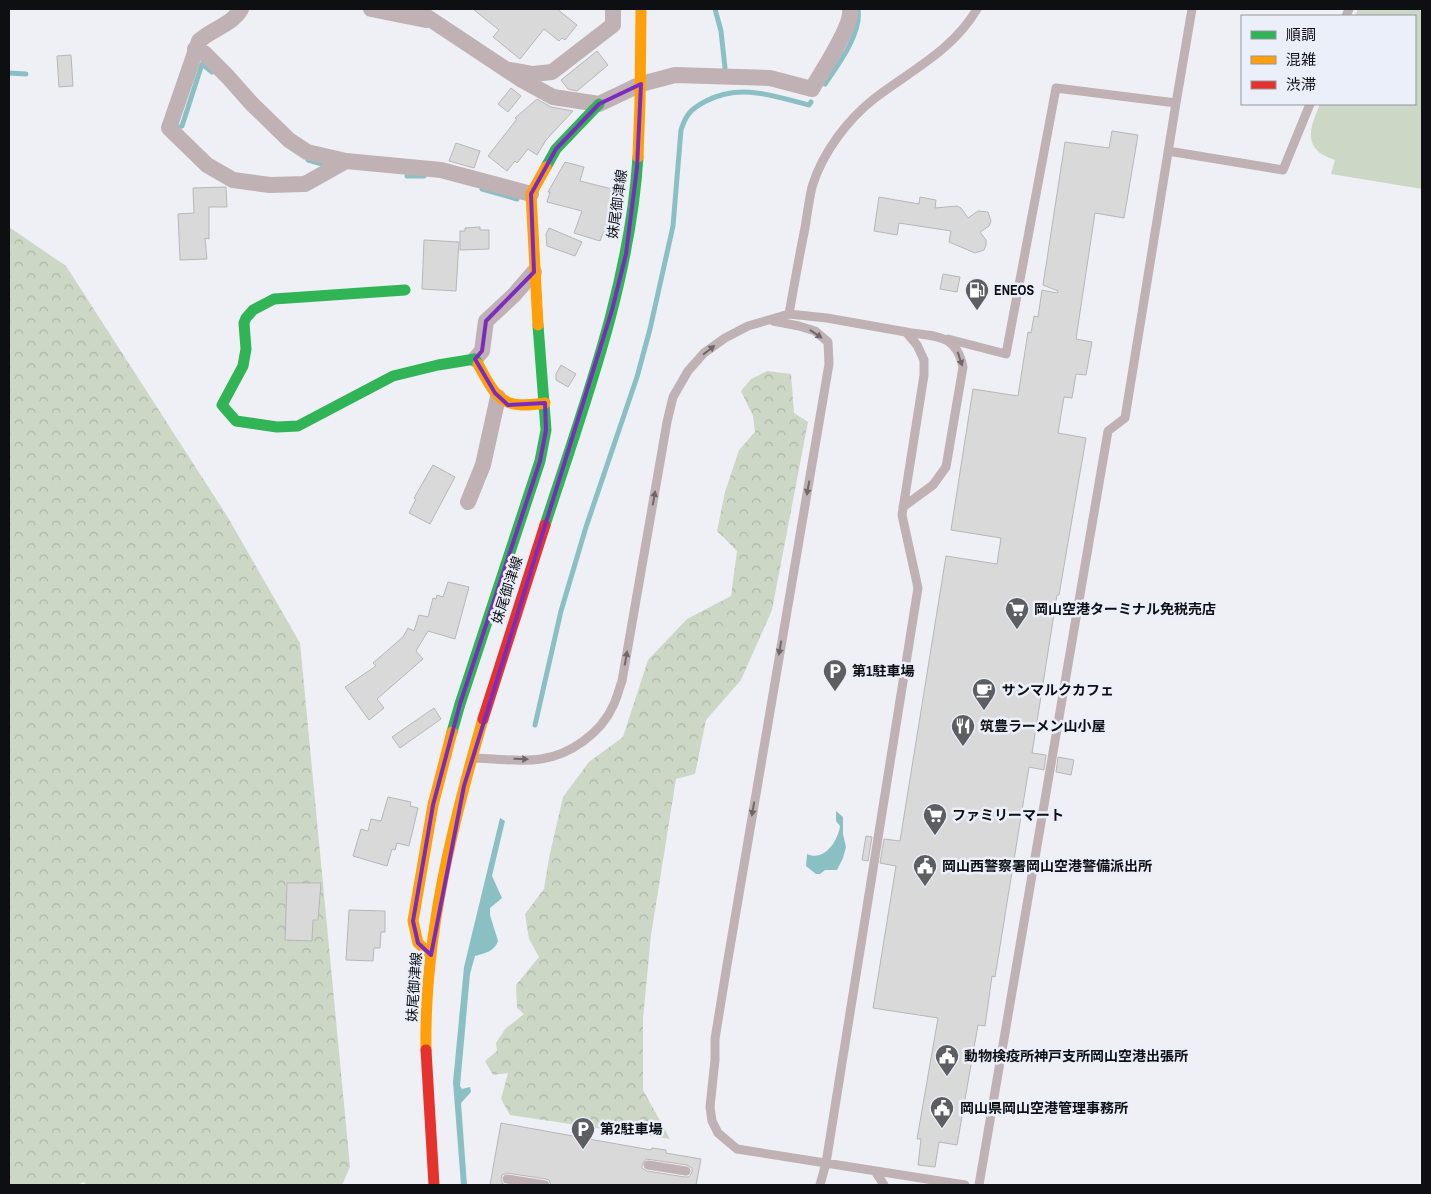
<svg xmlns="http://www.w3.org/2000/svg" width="1431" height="1194" font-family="'Archivo Narrow','Noto Sans JP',sans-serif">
  <defs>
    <pattern id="forest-crowns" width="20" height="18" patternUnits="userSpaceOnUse" patternTransform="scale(1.25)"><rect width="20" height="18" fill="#ccd7c6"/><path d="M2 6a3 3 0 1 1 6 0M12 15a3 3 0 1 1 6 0" fill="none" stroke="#aeb7a9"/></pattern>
  </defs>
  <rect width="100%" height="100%" fill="#eef0f6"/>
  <path fill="#ccd7c6" d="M1358,9H1422V189L1331,174L1335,160C1330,158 1324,156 1320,153C1303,139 1314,120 1320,104H1415V16H1355Z"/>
  <path fill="url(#forest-crowns)" d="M9,227L66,266L227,516L300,643L350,1167L342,1185H88L83,1182L78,1185H9Z
    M767,371L791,374L794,413L808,422L772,610L741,680L706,720L695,774L676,779L651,935L643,1019V1090L670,1139L510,1115L501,1099L508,1073L493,1075L485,1061L497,1051L496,1043L505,1029L524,1014L517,1008L516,985L539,957L529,939L525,914L544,889L549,858L563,797L589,762L623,737L648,660L687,619L731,596L737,551L717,531L725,492L739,450L755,432L753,416L741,391L751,379Z"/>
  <path fill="#8ac0c4" d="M836,811L843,817V834L846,847L843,858L837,870H825L820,874H816L806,866L807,854C824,862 838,841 840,826L836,821Z
    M500,818L505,821L492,876L502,898L490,908V915L498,941C494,952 485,953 475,956L470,974L460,1086L462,1089L470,1087L471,1092L461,1103L467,1185H461L453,1082L464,967Z"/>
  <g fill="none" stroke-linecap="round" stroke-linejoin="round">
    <path stroke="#8ac0c4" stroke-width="5" d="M715,9L721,31L725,68
      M9,73L26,74
      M825,84C838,65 862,33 858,9
      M179,127L182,126L202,64L212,72
      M308,160L322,164
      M407,176H424
      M482,189L517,199
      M535,725L561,611L586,527L637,377L650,329L673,226L681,130C686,114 691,109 706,101C741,83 773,96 809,105L811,102"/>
  </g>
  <path fill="#d9d9da" stroke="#b7b7b8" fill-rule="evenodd" d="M473,9H557L577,25L565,40L562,38L559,41L544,29L520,59L493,37L499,30Z
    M597,51L608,65L577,91L568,89L561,80Z
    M71,55L73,86L59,87L57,56Z
    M511,88L521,96L508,112L498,104Z
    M537,99L551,107L573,111L546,140L537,155L528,149L517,163L515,161L507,171L488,156L517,119L515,118Z
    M1112,131L1138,135L1124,218L1095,213L1076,339L1092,342L1086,375L1076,374L1072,398L1064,397L1058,433L1086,438L1059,595H1057L1032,753L1046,755L1044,770L1029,767L995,977L992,976L985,1026L978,1025L957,1145L939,1142L935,1167L918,1165L921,1139H917L938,1018L873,1008L896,866L880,863L884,839L900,841L946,556L997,564L1001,538L951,530L973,389L1018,396L1028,332L1031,333L1034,316L1038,317L1042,290L1057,293L1058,291L1043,285L1065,142L1109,148Z
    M456,143L480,151L474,168L449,161Z
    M565,162L584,167L580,181L616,190L605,233H603L600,241L574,233L582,211L547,202L550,192H548Z
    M193,188L226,187L227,207H209V239L205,238L207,259L180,260L178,214L194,213Z
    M879,197L919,204L920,197L936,200L935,208L957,206L961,208L968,218L978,211L988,212L991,221L989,226L980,232L986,240V245L984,250L975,253L949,242L951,231L899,223L897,235L874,231Z
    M480,227V230H489V249L460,250V231H465V228Z
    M549,228L582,242L575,256L547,246L546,234Z
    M424,240L459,242L456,291L422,289Z
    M943,274L960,277L957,292L940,289Z
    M561,365L576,374L568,387L556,380V374Z
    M433,465L455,477L430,524L409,513L416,499L414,498Z
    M448,582L469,587L455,639L428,631L416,651L423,659L377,699L384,708L369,720L345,687L376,666L373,663L403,637L408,628L414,631L419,615L428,617L433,598L436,599L437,595L443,597Z
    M434,708L441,719L400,748L392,737Z
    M1058,757L1074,760L1071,775L1056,772Z
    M388,797L411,802L410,806L418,808L409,846L397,843L395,850L392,849L387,866L353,856L361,829L368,831L371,819L381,821Z
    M866,836L872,837L868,861L862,860Z
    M287,883H321L318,920H313L312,941L285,940Z
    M349,910L385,911V932H381L380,948H374L373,961L346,960Z
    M501,1123L573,1136L574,1133L589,1136V1139L651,1150L652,1148L666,1150V1153L701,1159L696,1185H551L549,1180L546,1179L507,1173L502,1175L501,1179L503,1184L507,1185H490ZM646,1159L687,1165L692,1168V1172L689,1177H685L647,1171L642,1168V1165Z"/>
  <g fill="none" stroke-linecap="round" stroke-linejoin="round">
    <path stroke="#c0b1b4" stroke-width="9" d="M1346,16L1349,9
      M1168,151L1283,170L1310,104
      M789,314C794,286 799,257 805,228C807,215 809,200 812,187C822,153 848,119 875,98C912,70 953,50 977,9
      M773,321L799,326L815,331L828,342L829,364L726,971L715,1039V1060L710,1107L712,1121L718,1133L737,1149L965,1185
      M948,339L1006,354L1056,88L1176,103L1192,9
      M903,507L933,485L946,467L963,367C956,333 936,337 906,332
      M475,758C495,759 522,762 541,759C570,755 601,733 613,706C617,698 619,689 622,681L667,422L673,397L688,371L704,353L725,338L748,326L789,314L827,318L906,332L917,345L924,360V375L902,515L918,588L826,1163L820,1185
      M648,1165L686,1171
      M875,1171L884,1185
      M507,1179L545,1185
      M979,1185L1108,431L1125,418L1176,103"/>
    <path stroke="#c0b1b4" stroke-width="16" d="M241,9C232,25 211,29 199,41L169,128L207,165L233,180L270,185L305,184L346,161
      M371,9L426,20
      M415,9L522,80L553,97L599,104L641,84L675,75L770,78L812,89C821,72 853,26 850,9
      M195,49L204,53L228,77L251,103L289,140L307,152L346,161L441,170L531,194
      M511,70L533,74L552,72L613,25V9
      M475,359L482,351L486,321L514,295L534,272
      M468,502L483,465L498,397"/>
    <path stroke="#30b455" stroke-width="11" d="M546,167L556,149L599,104
      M405,290L274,299L253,310L246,318L244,323L246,349L243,366L222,405L236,421L277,427L298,426L393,376L438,365L475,359L478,364
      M545,525C584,405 630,284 638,157
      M452,732L460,704L540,461L546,430L538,325"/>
    <path stroke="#ff9f0a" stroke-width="11" d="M638,157L640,102L641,9
      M538,325L531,194L546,167
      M478,364C497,399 502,410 545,403
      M431,955L418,943L413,921L433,805L452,732
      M426,1050C424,938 452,826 483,719"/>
    <path stroke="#e5322d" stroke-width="11" d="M483,719L545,525
      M426,1050L434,1185"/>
  </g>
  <defs><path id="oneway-solid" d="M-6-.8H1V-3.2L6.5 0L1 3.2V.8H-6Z" transform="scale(1.25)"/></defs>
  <g fill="#6f686b">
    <use href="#oneway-solid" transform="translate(816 334) rotate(34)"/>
    <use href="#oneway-solid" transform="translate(709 350) rotate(-38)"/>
    <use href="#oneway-solid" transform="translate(960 359) rotate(72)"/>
    <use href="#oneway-solid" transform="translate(808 488) rotate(100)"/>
    <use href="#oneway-solid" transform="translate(654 498) rotate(-80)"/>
    <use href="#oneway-solid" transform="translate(780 648) rotate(100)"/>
    <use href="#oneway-solid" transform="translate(626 658) rotate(-80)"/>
    <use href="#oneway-solid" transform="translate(521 759) rotate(1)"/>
    <use href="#oneway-solid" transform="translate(753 809) rotate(100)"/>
  </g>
  <path fill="none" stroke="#7b2cbf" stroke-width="4" stroke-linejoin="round" d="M641,84L637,168L626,254L612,310L464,786L431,955L418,943L413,921L433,805L460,704L540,461L546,430L545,403L508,405L495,393L475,359L482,351L486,321L534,272L531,194L556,149L599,104Z"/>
  <defs>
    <g id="fuel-pin" transform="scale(1.25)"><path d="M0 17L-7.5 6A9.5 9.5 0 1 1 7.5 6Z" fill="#5c5e62" stroke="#eaeffa"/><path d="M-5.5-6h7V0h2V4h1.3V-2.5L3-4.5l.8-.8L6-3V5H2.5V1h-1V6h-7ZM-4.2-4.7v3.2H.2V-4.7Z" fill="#fff"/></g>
    <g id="supermarket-pin" transform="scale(1.25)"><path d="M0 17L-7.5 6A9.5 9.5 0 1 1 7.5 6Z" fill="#5c5e62" stroke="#eaeffa"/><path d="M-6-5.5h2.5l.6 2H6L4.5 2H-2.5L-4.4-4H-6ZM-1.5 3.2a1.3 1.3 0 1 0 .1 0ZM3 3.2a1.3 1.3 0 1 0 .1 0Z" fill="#fff"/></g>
    <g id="parking-pin" transform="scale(1.25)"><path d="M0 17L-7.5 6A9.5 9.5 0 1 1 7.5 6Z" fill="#5c5e62" stroke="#eaeffa"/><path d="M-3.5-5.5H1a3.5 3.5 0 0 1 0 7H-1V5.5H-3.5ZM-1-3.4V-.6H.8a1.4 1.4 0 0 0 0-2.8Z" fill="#fff"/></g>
    <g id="cafe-pin" transform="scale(1.25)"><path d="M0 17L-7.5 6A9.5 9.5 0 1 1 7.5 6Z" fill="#5c5e62" stroke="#eaeffa"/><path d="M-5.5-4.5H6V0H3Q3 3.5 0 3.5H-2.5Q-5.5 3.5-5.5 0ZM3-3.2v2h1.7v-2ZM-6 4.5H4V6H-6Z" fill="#fff"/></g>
    <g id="restaurant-pin" transform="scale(1.25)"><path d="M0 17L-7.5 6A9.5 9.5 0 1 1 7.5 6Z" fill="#5c5e62" stroke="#eaeffa"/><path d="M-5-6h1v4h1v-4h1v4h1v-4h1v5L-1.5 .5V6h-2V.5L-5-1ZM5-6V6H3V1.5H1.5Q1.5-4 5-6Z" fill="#fff"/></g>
    <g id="civic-pin" transform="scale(1.25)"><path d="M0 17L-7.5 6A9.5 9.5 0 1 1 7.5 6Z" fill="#5c5e62" stroke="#eaeffa"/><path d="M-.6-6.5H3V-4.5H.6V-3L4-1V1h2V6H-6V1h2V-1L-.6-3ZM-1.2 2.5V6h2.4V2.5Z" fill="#fff"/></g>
  </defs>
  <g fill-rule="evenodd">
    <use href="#fuel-pin" x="977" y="290"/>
    <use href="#supermarket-pin" x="1017" y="609"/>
    <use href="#parking-pin" x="835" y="671"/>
    <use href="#cafe-pin" x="984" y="690"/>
    <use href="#restaurant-pin" x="963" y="726"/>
    <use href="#supermarket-pin" x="935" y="815"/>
    <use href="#civic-pin" x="925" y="866"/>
    <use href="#civic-pin" x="947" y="1056"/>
    <use href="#civic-pin" x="942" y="1108"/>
    <use href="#parking-pin" x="583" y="1129"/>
  </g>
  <g text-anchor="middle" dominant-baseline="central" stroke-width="5" stroke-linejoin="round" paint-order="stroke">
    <g font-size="14" fill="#0d0f12" stroke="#eaeffa">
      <text transform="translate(617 204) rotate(-82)">妹尾御津線</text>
      <text transform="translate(507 590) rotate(-72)">妹尾御津線</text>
      <text transform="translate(414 987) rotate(-86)">妹尾御津線</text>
    </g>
    <g font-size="14" font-weight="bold" fill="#0d0f12" stroke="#eaeffa" text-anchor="start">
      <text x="994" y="290">ENEOS</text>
      <text x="1034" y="609">岡山空港ターミナル免税売店</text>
      <text x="852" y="671">第1駐車場</text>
      <text x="1002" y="690">サンマルクカフェ</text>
      <text x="980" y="726">筑豊ラーメン山小屋</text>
      <text x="952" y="815">ファミリーマート</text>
      <text x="942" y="866">岡山西警察署岡山空港警備派出所</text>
      <text x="964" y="1056">動物検疫所神戸支所岡山空港出張所</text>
      <text x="960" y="1108">岡山県岡山空港管理事務所</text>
      <text x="600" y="1129">第2駐車場</text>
    </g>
  </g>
  <rect width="1431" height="1194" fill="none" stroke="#0d0f12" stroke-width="20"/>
  <rect x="1241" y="15" width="175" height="90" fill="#eaeffa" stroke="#92959d"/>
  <rect x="1251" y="31" width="25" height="8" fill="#30b455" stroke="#92959d"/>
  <text x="1286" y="40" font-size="15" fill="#0d0f12">順調</text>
  <rect x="1251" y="56" width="25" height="8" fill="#ff9f0a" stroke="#92959d"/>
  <text x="1286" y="65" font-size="15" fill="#0d0f12">混雑</text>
  <rect x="1251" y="81" width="25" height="8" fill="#e5322d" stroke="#92959d"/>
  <text x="1286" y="90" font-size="15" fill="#0d0f12">渋滞</text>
</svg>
